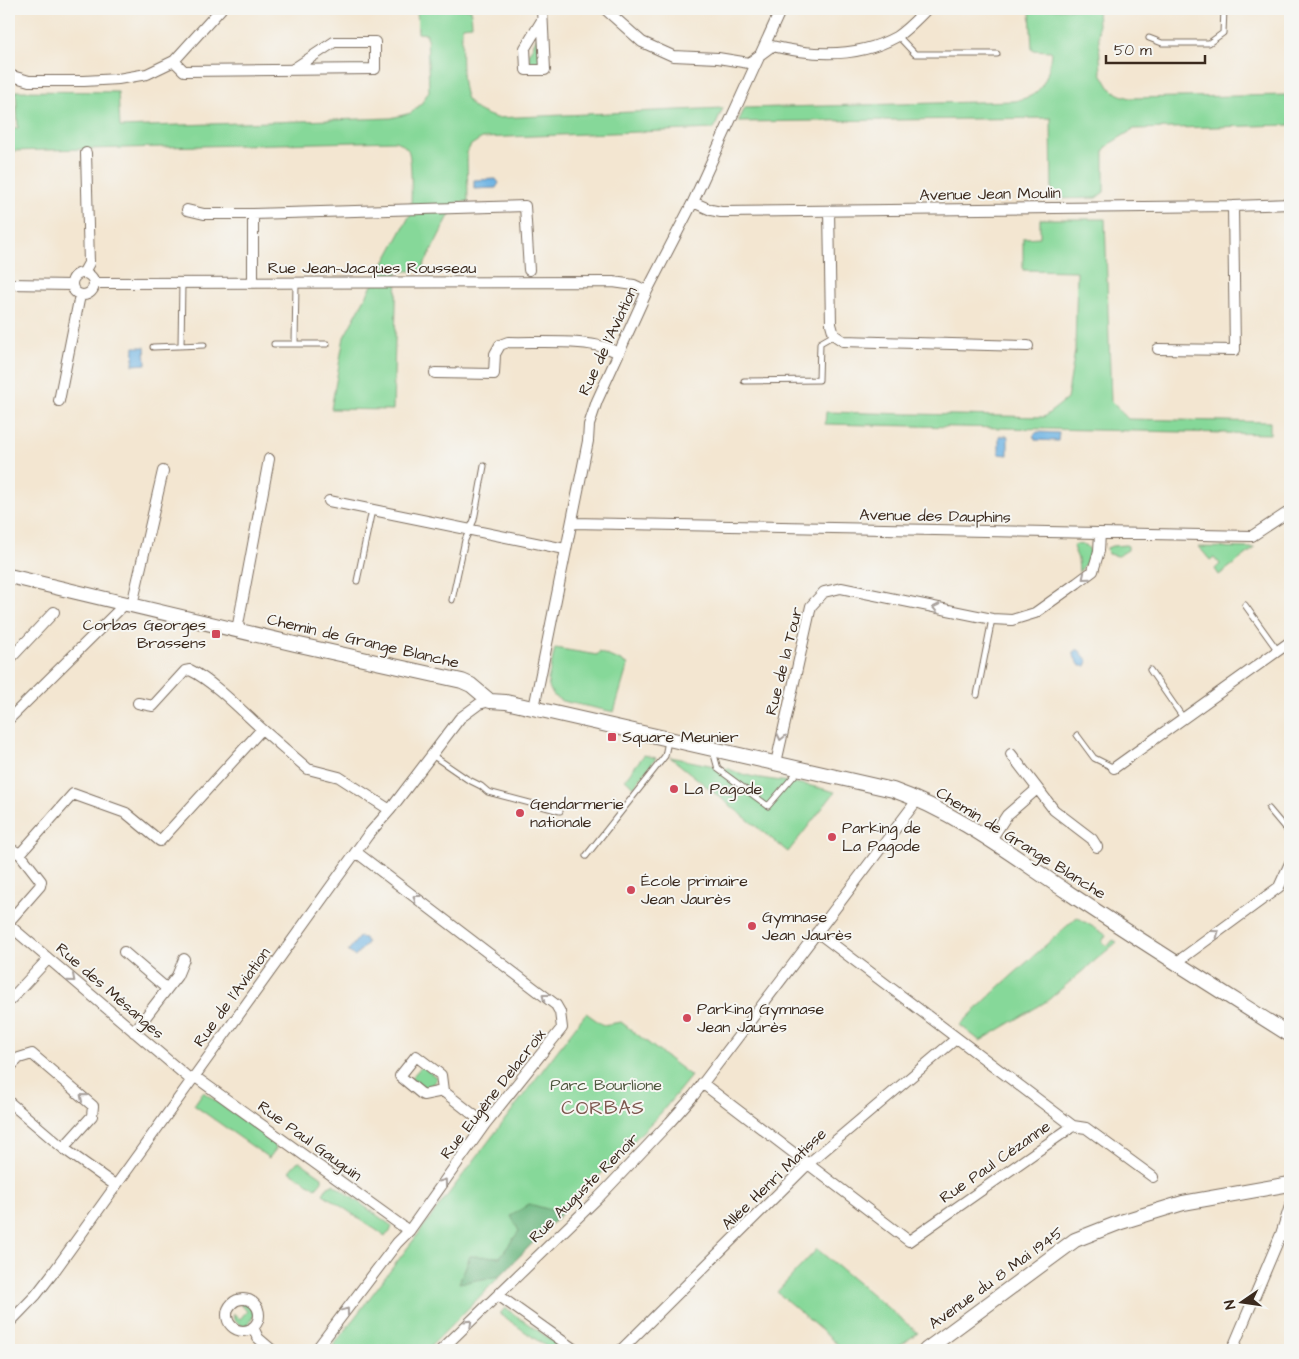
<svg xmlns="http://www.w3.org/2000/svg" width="1299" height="1359" font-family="'Architects Daughter',sans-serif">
  <rect width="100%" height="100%" fill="#f6f6f2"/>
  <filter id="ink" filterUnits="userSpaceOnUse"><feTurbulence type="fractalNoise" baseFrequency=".02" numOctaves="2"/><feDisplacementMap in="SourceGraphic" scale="10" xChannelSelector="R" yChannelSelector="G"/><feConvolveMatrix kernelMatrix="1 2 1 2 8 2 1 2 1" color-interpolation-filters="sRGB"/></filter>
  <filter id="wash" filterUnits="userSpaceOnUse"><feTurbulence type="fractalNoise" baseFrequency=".0096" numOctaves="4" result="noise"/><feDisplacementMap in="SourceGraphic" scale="20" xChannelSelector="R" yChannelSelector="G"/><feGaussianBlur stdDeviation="1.12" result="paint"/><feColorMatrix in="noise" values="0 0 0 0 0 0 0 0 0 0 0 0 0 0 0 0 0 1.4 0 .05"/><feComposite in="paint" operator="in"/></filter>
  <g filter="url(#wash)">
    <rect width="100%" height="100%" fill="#f3e6d1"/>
    <path fill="#86d899" stroke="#60815c" d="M417,9H471L472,25L462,26C462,43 459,90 469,102C475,111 486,114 496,118L723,108L714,129L482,138L471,145L467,152L468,202H456L421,271H397L393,410L331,409L344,337L410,215C412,204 412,157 408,150C404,145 400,143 395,141L9,151V129L18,128L16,91L118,92L120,127L391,118L411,113L421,104L429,91L427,34L418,33Z
      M1030,9H1097L1101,73L1109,87L1118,94L1130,98L1290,95V125L1134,129L1111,143L1104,150V192L1096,198L1052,199L1051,118L738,122L745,108L1015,101C1020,99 1029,98 1034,94C1047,84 1050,67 1051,51L1032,50Z
      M537,37L540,62L535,64L530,61L529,54Z
      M1040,219H1105L1111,401L1128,419L1270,422V434L825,424L826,412L1044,417L1067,399L1075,351L1077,271L1023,270V238L1040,237Z
      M1076,544L1086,545L1090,550L1087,562L1079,572L1078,559L1073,547Z
      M1126,545L1128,546V550L1118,556L1108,554L1107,548L1112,546Z
      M1199,547L1255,548L1219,575L1215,569L1220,564L1214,557L1210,560Z
      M555,648L597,655L599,652L628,664L614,712L562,701L553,695L549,687L548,680Z
      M644,755L656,758L634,787L625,779Z
      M670,757L729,769C748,778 769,779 789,782C805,784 820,788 835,792L788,852Z
      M1077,917L1106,935L1102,942L1108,946L1113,940L1117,942L1047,1001L980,1041L960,1025L998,988Z
      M586,1013L603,1025L621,1022L691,1076L660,1114L427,1350H330Z
      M422,1066L437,1078L428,1090L425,1091L411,1078Z
      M203,1092L274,1141L276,1149L269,1158L195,1106L194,1105Z
      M299,1161L322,1177V1181L316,1188L289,1171L297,1162Z
      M333,1184L392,1226L390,1232L385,1236L323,1194L328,1186Z
      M817,1249L918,1333L892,1350H844L777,1292Z
      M245,1302L253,1307L255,1314L247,1325L242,1326L234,1320L233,1313L240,1319L247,1311L240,1305Z
      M505,1308L566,1350H551L500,1314Z"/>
    <path fill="#6cb881" stroke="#547150" d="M529,1204L562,1213L500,1276L459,1283L470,1256L500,1257L519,1231L511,1216Z"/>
    <path fill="#6cb2e3" stroke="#546e80" d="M496,179L499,183L496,188L474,189V180Z
      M134,347H145L146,364L133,365Z
      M1037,432L1059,433L1058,441L1036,440L1033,436Z
      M999,436H1008V455L999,454Z
      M1076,650H1079L1088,661L1086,666H1080L1073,655V652Z
      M359,937L365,938L367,943L355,957L348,951Z"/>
  </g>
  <g filter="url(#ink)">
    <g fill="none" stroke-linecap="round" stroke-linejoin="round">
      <g stroke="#7b6c5d" stroke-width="7">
        <path id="lane" d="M898,36L915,54H997
          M1149,38L1162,43H1209L1223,33L1224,9
          M274,344H327
          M295,344L296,283
          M181,346L182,283
          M153,347L204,345
          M744,381L819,380L820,343L834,335
          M357,581L372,510
          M452,600L465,540L474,520L484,466
          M1245,605L1278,651
          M1150,670L1184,719
          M977,695L992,619
          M1077,735L1094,758L1114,768
          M713,751L718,769L768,806L799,770
          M432,755L467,779L481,786L488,792L560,811
          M1269,809L1290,834
          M586,856L665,756L668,741"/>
      </g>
      <g stroke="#7b6c5d" stroke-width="12">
        <path id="street" d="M605,9L642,42L673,56L718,58L749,63L772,46C813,56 858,58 896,37C907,30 918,18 927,9
          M542,20L525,48L526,70H545L542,9
          M174,61L184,71L375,69V42H334L292,70
          M9,75L29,81H84L118,79L147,74L174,61L221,9
          M693,202L711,210L721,212L1233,206L1290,204
          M187,210L204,214H253L525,206L529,270
          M829,211L831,324L834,335L843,341L1028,346
          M253,214V283
          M84,272L89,263L86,153
          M72 284a11 11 0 1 1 22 0a11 11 0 1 1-22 0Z
          M94,283L613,282L634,285L647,291
          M9,284L72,285
          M1158,349L1235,350L1233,206
          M435,373L494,374L495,354L500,345L508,342C538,343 594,338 618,353
          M59,401L80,295
          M329,501L565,549
          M572,523L1252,536L1290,511
          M132,605L163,471
          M237,630L269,459
          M9,660L54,612
          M138,703L153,706L185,671L190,670C213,681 242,711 262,729
          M534,708L588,441L589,425L597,401L647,291L693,202L781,9
          M9,719L126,603
          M1011,754L1054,810L1092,839L1097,847
          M776,763L811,606L824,592L841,588L992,619L1012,620L1035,613L1077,583L1093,571L1099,551L1100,533
          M1114,768L1290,642
          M990,841L1007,815L1037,789
          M9,848L20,854
          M12,918L40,886L41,881L20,854L73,794L126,813L160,841L262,729L308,769L339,777L390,810
          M9,925L191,1080
          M124,952L166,988
          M1177,962L1279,887L1290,863
          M9,1001L48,959
          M134,1032L177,976L184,959
          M416,1056L441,1075L443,1091L423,1095L400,1076Z
          M9,1068L19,1058L32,1054L93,1106L92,1116L63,1148
          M194,1076L409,1231
          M702,1083L909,1241L1073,1126L817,932
          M443,1091L485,1124
          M9,1102L63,1148L115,1185
          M1073,1126L1086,1128L1153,1177
          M498,1295L575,1350
          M227 1315a16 16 0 1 1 32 0a16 16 0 1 1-32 0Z
          M9,1323L36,1295L53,1273L368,835L390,810L460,718L479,704L490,701
          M253,1327L258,1338L272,1350
          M316,1350L397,1243L409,1231L485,1124L562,1028L560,1012L556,1005L356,852
          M441,1350L599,1197L670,1122L694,1095L918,799
          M621,1350L808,1164L957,1038
          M1232,1350L1281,1234L1290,1206"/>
      </g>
      <g stroke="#7b6c5d" stroke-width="16">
        <path id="secondary" d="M9,576L295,644L462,681L471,685L490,701L506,702L893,790C958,813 1013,856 1069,893C1142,942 1216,988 1290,1035
          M926,1350L1075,1240L1121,1222L1183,1203L1290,1184"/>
      </g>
      <use href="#lane" stroke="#fff" stroke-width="5"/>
      <use href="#street" stroke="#fff" stroke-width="10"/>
      <use href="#secondary" stroke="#fff" stroke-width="14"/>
    </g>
    <defs><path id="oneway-chevron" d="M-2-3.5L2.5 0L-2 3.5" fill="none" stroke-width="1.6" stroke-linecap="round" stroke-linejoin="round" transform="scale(1.25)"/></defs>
    <g stroke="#a79f9a">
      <use href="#oneway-chevron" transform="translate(1085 577) rotate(141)"/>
      <use href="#oneway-chevron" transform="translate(936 608) rotate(-168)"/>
      <use href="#oneway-chevron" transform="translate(781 737) rotate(103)"/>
      <use href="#oneway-chevron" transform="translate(416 898) rotate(-143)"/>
      <use href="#oneway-chevron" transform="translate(1216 933) rotate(-36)"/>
      <use href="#oneway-chevron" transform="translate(72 979) rotate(41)"/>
      <use href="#oneway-chevron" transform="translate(545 997) rotate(-143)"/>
      <use href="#oneway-chevron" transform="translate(83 1097) rotate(-140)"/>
      <use href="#oneway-chevron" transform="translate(444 1182) rotate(-54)"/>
      <use href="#oneway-chevron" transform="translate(346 1311) rotate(-53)"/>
      <use href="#oneway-chevron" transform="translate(469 1323) rotate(-44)"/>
    </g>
  </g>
  <g fill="#d1495b" stroke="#f6f6f2" stroke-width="2">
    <rect x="211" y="629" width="10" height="10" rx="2.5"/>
    <rect x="607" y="732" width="10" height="10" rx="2.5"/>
    <circle cx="674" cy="789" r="5"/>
    <circle cx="520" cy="813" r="5"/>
    <circle cx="832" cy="837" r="5"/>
    <circle cx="631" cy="890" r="5"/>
    <circle cx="752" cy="926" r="5"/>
    <circle cx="687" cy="1018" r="5"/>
  </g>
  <g text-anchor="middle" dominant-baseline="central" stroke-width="4" stroke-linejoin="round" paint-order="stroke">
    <g font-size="16" fill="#3b2a1e" stroke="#f6f6f2">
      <text transform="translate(990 194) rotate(-1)">Avenue Jean Moulin</text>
      <text x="372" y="268">Rue Jean-Jacques Rousseau</text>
      <text transform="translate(608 341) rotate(-65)">Rue de l'Aviation</text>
      <text transform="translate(935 516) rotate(1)">Avenue des Dauphins</text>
      <text transform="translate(363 641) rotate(13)">Chemin de Grange Blanche</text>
      <text transform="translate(784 661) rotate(-76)">Rue de la Tour</text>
      <text transform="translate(1021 843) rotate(32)">Chemin de Grange Blanche</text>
      <text transform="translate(110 991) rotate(41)">Rue des Mésanges</text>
      <text transform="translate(232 997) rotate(-54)">Rue de l'Aviation</text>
      <text transform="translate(493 1094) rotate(-52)">Rue Eugène Delacroix</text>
      <text transform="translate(310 1141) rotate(36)">Rue Paul Gauguin</text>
      <text transform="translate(995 1162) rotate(-35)">Rue Paul Cézanne</text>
      <text transform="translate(774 1179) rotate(-44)">Allée Henri Matisse</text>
      <text transform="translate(584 1188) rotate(-45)">Rue Auguste Renoir</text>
      <text transform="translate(996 1278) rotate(-36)">Avenue du 8 Mai 1945</text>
    </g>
    <g font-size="16" fill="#3b2a1e" stroke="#f6f6f2" text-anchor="start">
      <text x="206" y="625" text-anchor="end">Corbas Georges<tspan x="206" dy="18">Brassens</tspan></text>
      <text x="622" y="737">Square Meunier</text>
      <text x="684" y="789">La Pagode</text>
      <text x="530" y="804">Gendarmerie<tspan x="530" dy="18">nationale</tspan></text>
      <text x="842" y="828">Parking de<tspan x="842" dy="18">La Pagode</tspan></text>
      <text x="641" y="881">École primaire<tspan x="641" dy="18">Jean Jaurès</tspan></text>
      <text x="762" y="917">Gymnase<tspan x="762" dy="18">Jean Jaurès</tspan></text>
      <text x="697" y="1009">Parking Gymnase<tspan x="697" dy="18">Jean Jaurès</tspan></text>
    </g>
    <g font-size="16" fill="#4e563d" stroke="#f6f6f2">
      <text x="606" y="1085">Parc Bourlione</text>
    </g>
    <g font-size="19" letter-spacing="1" fill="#7d574e" stroke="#f6f6f2">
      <text x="603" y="1108">CORBAS</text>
    </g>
  </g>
  <rect width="1299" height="1359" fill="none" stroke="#f6f6f2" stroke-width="30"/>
  <g transform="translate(1242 1302) rotate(257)" stroke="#f6f6f2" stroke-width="4" paint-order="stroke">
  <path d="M0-4L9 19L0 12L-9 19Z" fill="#3b2a1e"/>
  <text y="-8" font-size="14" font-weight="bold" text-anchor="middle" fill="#3b2a1e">N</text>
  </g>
  <path d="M1106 55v8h99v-8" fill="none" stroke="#3b2a1e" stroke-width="2.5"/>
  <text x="1114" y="55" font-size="15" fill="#3b2a1e" stroke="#f6f6f2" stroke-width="4" paint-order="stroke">50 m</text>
</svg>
